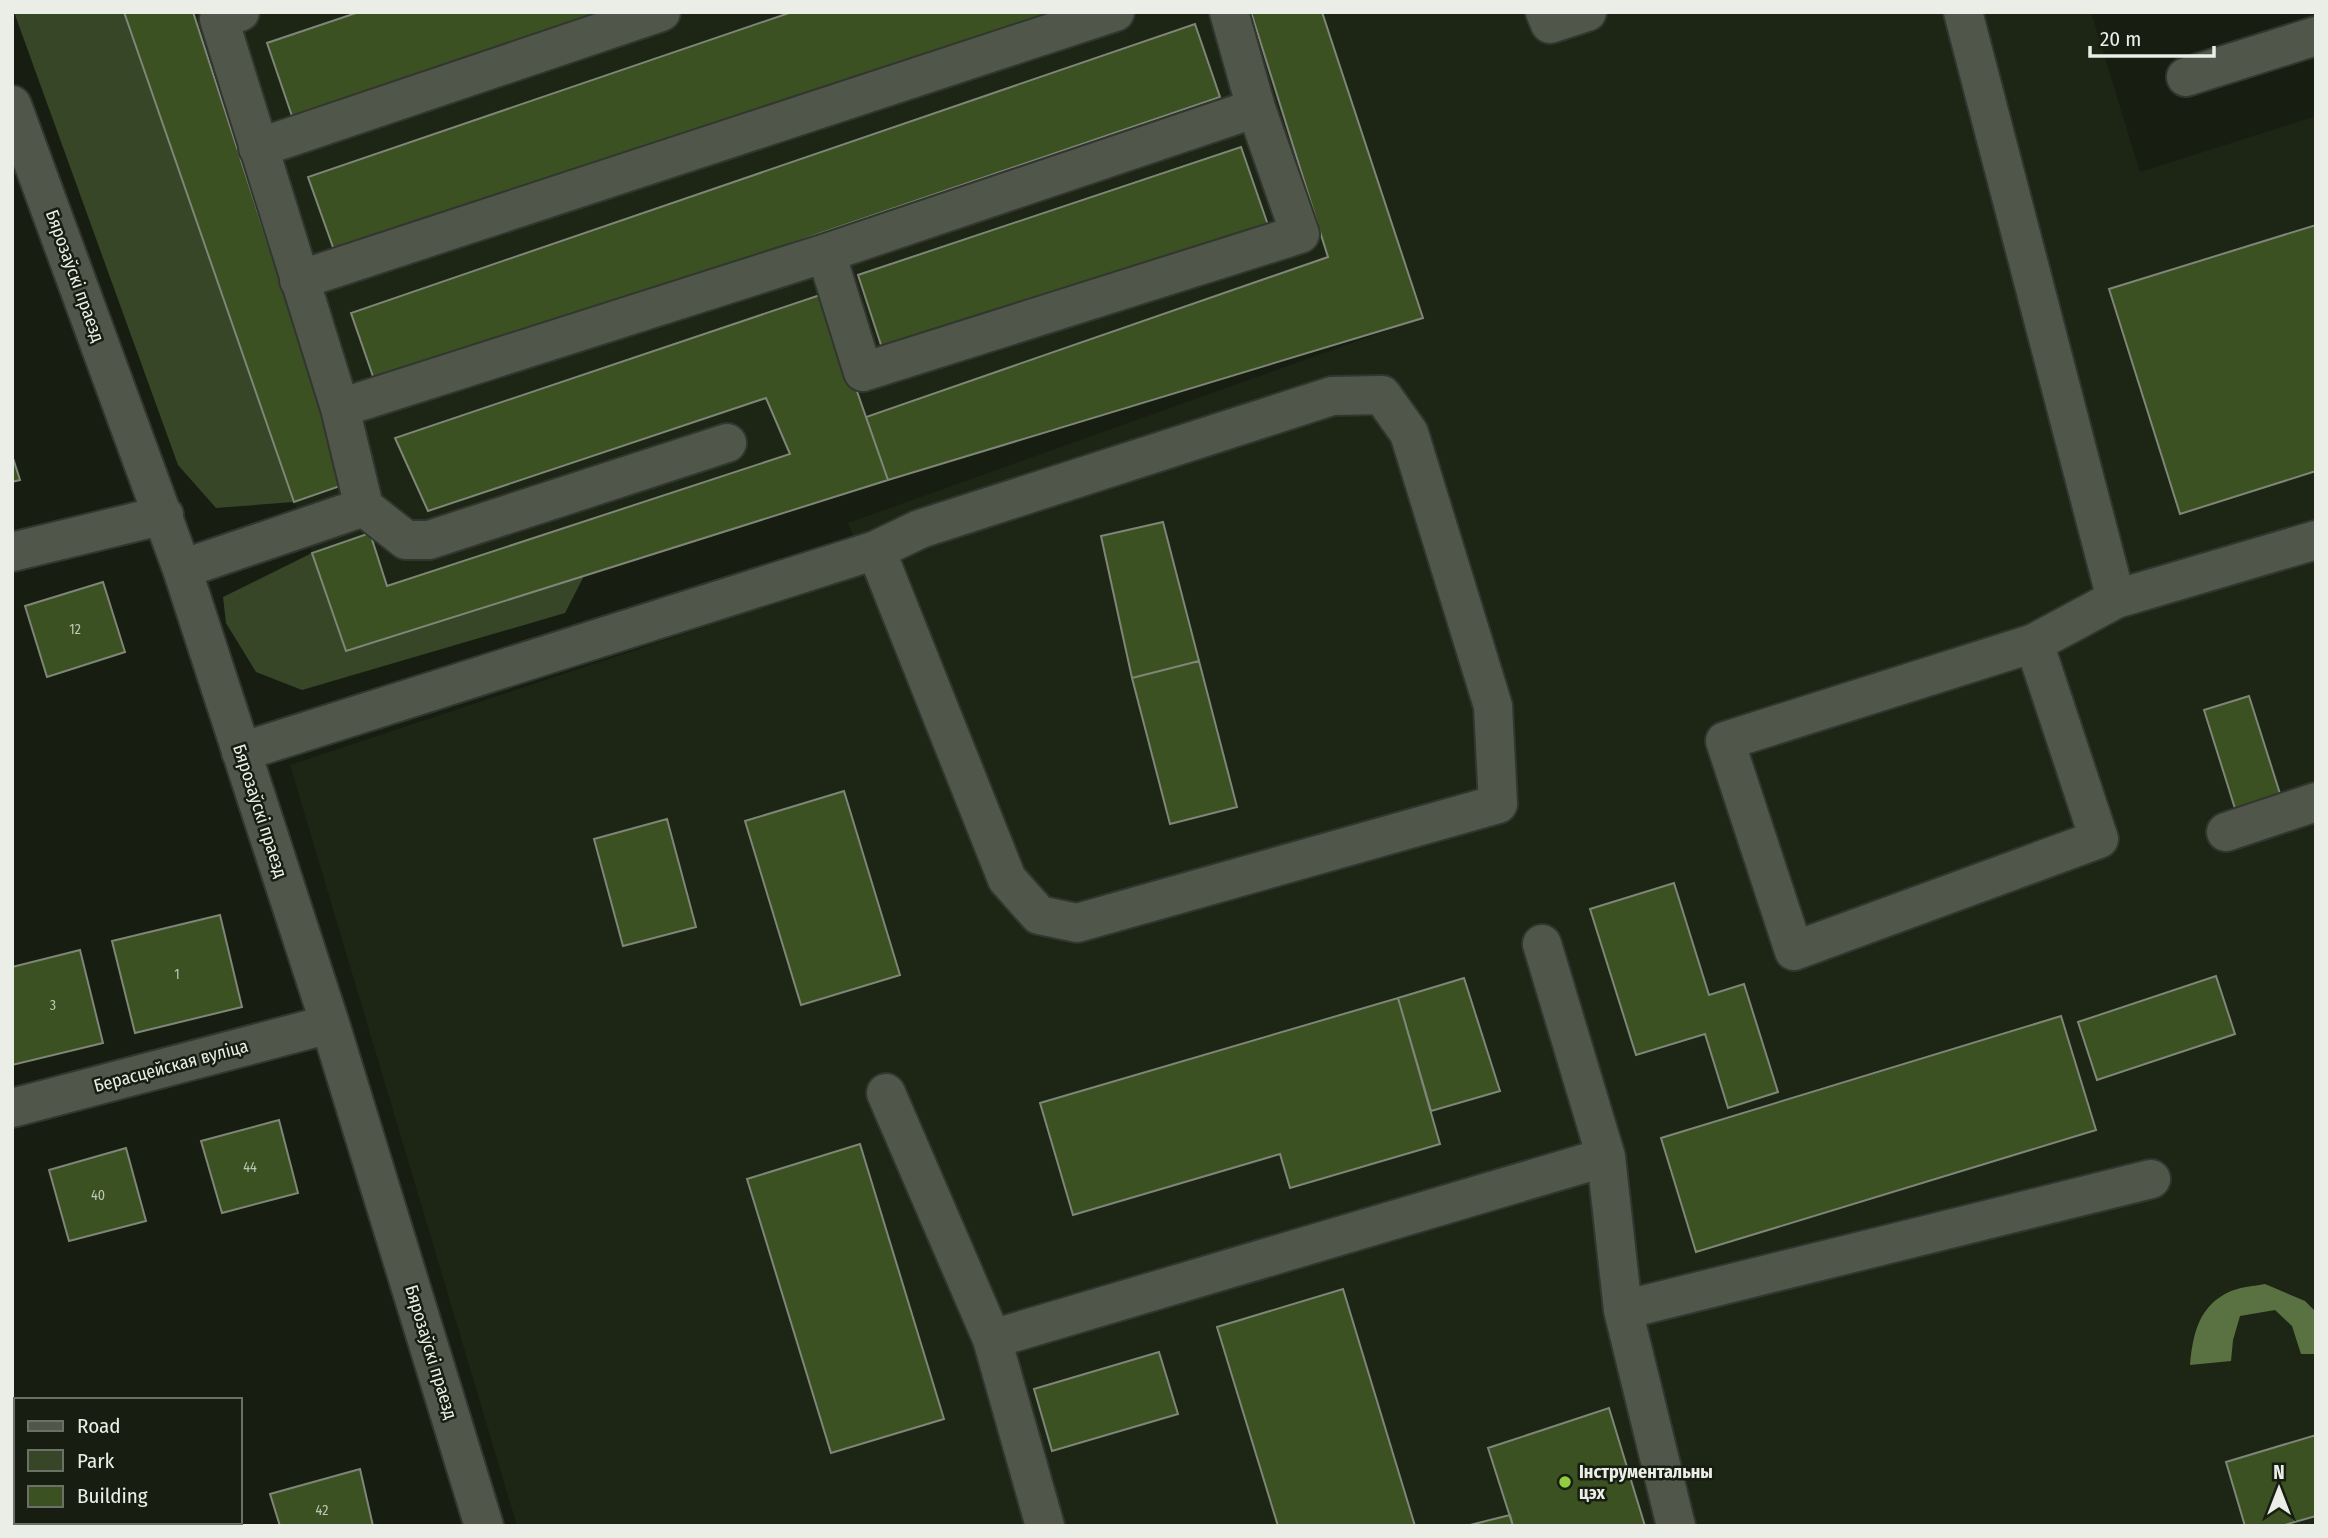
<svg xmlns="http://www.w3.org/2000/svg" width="2328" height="1538" font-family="'Fira Sans Condensed',sans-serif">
  <rect width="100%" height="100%" fill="#181d12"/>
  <path fill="#1d2515" d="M124,12H2091L2140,172L2316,116V1526H517L290,765L867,573L848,523L1402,325L888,480L346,651Z"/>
  <path fill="#364627" d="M14,12H124L294,502L216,508L178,465Z
    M312,553L346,651L584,576L565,613L302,690L256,672L226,623L223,597Z"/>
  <path fill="#5a7242" d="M2265,1284L2305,1301L2316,1312V1354H2301L2292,1326L2275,1310L2240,1316L2233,1340L2231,1361L2190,1365C2193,1333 2199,1305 2231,1291C2241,1287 2254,1286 2265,1284Z"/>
  <path fill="#3b5122" stroke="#7f8679" stroke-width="2" d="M124,12H193L346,484L294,502Z
    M359,12H602L292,116L267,43Z
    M792,12H1056L334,250L308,177Z
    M1251,12H1322L1423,318L888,480L866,417L1328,257Z
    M1195,24L1220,97L376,385L351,313Z
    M1241,147L1268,225L884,354L858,275Z
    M2316,225V471L2180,514L2109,289Z
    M823,294L888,480L346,651L312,553L370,533L387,586L790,454L766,398L428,511L395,438Z
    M12,455L20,480L12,482Z
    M1163,522L1199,661L1132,678L1101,536Z
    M103,582L125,652L47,677L25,606Z
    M1199,661L1237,807L1170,824L1132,678Z
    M2249,696L2283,803L2238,818L2204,710Z
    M844,791L900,975L801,1005L745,821Z
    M667,819L696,927L623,946L594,839Z
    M1674,883L1709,995L1744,984L1778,1092L1728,1108L1705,1034L1636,1055L1590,909Z
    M220,915L242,1007L135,1033L112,941Z
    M80,950L103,1043L12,1065V967Z
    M2216,976L2235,1034L2097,1080L2078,1022Z
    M1464,978L1500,1091L1431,1111L1398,998Z
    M1398,998L1440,1144L1290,1188L1280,1154L1073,1215L1040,1103Z
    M2061,1016L2096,1130L1696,1252L1661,1138Z
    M279,1120L298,1193L222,1213L201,1141Z
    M860,1144L944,1419L831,1453L747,1179Z
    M126,1148L146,1221L69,1241L49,1170Z
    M1343,1289L1415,1526H1278L1217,1327Z
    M1159,1352L1178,1414L1052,1451L1034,1389Z
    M1609,1408L1645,1526H1513L1488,1448Z
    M2316,1435V1516L2281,1526H2245L2226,1462Z
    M360,1469L373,1526H280L270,1494Z
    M1510,1515L1513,1526H1466Z"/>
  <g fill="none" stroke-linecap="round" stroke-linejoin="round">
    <g stroke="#323630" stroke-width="42">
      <path id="minor" d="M240,12L219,19L340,408L364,507
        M1545,12L1550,24L1587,12
        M1963,12L2116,599L2034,643L1725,741L1794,951L2099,839L2034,643
        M2186,77L2316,36
        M12,105L182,569L330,1024L484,1526
        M258,148L661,12
        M826,253L863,372L1300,234L1256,108L1229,12
        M299,280L1115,12
        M340,408L826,253L1256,108
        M12,552L164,515
        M182,569L364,507L406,540H429L727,443
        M2116,599L2316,540
        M241,752L876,550L920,529L1332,396L1382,395L1409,433L1493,706L1498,804L1077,923L1039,915L1007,879L876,550
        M2226,832L2316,802
        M1542,944L1606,1157L1623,1310L1676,1526
        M886,1093L992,1339L1045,1526
        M12,1108L330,1024
        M1623,1310L2151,1179
        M992,1339L1606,1157"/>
    </g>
    <use href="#minor" stroke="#50574a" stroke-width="38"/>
  </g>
  <circle fill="#90cd41" stroke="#181d12" stroke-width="2.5" cx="1565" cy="1482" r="7"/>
  <g text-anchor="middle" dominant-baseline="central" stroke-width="5" stroke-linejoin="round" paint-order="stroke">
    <g font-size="14" fill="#bec7b6">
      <text x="75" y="629">12</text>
      <text x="177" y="974">1</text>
      <text x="53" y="1005">3</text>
      <text x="250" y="1167">44</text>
      <text x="98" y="1195">40</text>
      <text x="322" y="1510">42</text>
    </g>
    <g font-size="18" fill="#eaeee7" stroke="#181d12">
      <text transform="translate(75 276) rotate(70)">Бярозаўскі праезд</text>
      <text transform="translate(260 811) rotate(72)">Бярозаўскі праезд</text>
      <text transform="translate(171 1066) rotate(-15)">Берасцейская вуліца</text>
      <text transform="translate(431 1352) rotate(73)">Бярозаўскі праезд</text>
    </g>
    <g font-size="18" font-weight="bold" fill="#eaeee7" stroke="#181d12" text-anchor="start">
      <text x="1579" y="1472">Інструментальны<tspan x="1579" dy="21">цэх</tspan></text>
    </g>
  </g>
  <rect width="2328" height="1538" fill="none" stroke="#eaeee7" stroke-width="28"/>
  <rect x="14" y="1398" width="228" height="126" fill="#181d12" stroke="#6c7167" stroke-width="2"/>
  <rect x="28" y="1421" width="35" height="10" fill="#50574a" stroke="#6c7167" stroke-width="2"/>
  <text x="77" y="1433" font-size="21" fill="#eaeee7">Road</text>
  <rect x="28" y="1450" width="35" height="21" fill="#364627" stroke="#6c7167" stroke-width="2"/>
  <text x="77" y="1468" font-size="21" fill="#eaeee7">Park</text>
  <rect x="28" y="1486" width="35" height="21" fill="#3b5122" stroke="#6c7167" stroke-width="2"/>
  <text x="77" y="1503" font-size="21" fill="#eaeee7">Building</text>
  <g transform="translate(2279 1489)" stroke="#181d12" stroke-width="5" paint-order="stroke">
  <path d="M0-5L12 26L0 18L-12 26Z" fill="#eaeee7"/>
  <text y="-10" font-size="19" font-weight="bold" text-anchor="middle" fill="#eaeee7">N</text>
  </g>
  <path d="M2090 46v10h124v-10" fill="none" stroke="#eaeee7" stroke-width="3.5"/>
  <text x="2100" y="46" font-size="21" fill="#eaeee7" stroke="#181d12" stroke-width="5" paint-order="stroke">20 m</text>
</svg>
